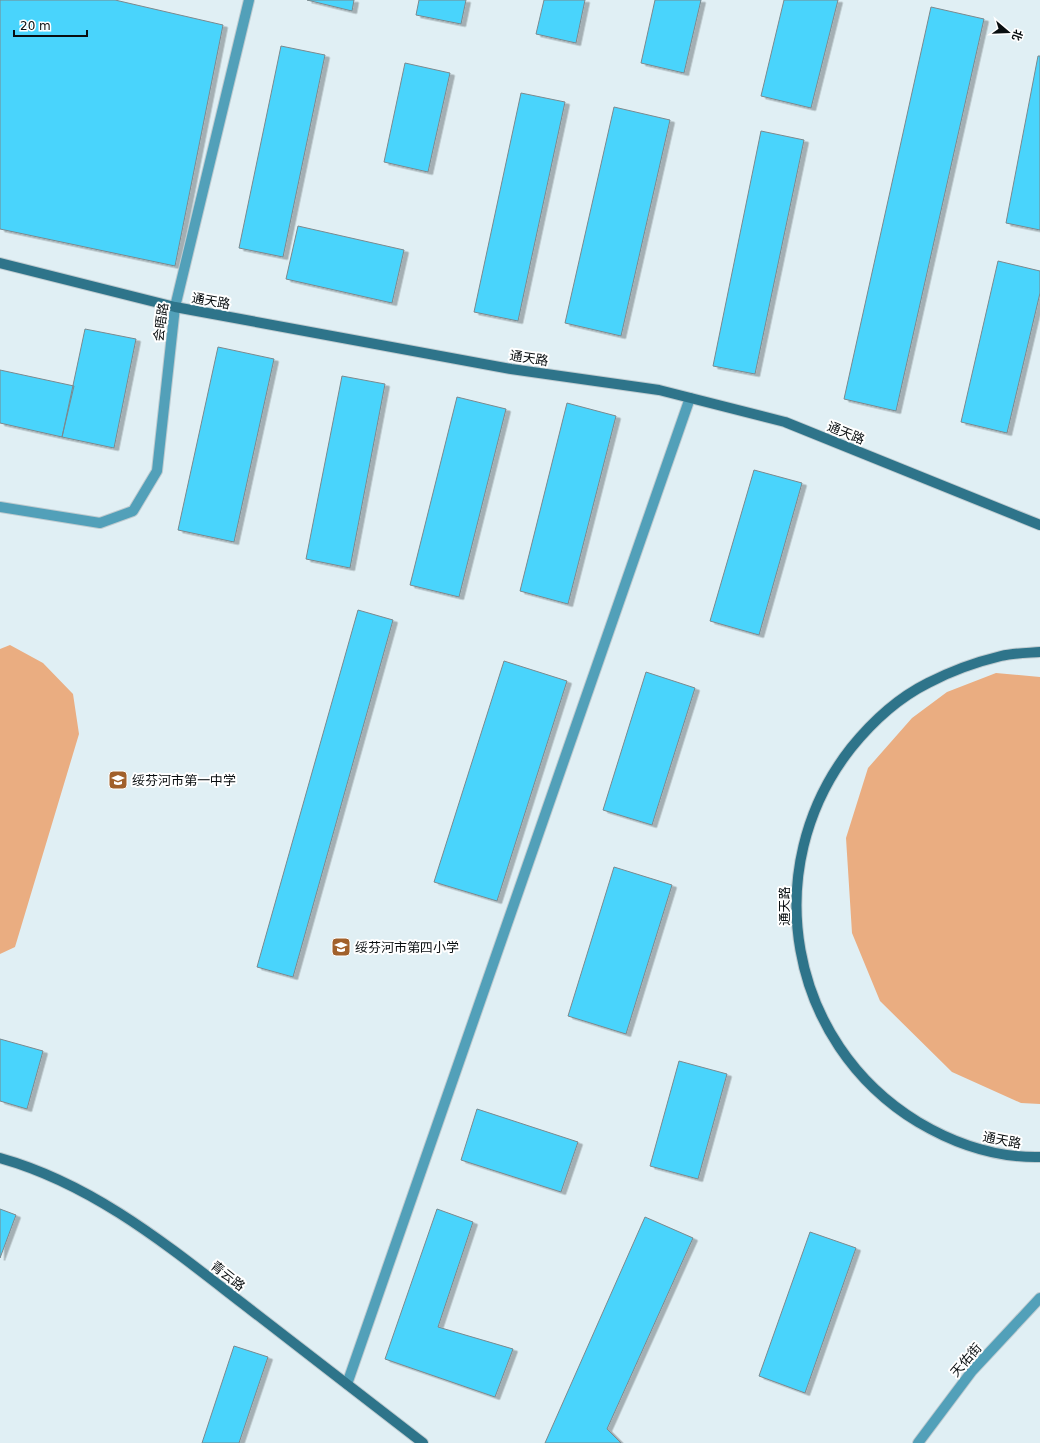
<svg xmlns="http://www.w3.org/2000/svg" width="1040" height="1443" font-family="'DejaVu Sans','Noto Sans SC',sans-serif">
  <defs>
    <filter id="shadow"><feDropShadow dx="4.5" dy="2.5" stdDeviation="0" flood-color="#0004"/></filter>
  </defs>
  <rect width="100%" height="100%" fill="#e0eff4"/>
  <path fill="#eaad81" d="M10,645L43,663L73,694L79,734L15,947L0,954V649Z
    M996,673L1040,677V1104L1021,1103L952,1072L880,1001L852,933L846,838L868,768L912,718L947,692Z"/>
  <path fill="#49d4fc" stroke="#7b898e" filter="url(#shadow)" d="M0,0H115L223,25L175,266L0,229Z
    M307,0H354L352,11Z
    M419,0H466L461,24L416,15Z
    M544,0H585L576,43L536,34Z
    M655,0H701L684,73L641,63Z
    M784,0H838L811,108L761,96Z
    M931,7L984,19L896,411L844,399Z
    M281,46L325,55L283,257L239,248Z
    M1038,56H1040V230L1006,223Z
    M405,63L450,73L428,172L384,162Z
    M521,93L565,102L518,321L474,312Z
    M614,107L670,120L621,336L565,323Z
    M761,131L804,140L755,374L713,366Z
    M298,226L404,250L392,303L286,279Z
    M998,261L1040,271V293L1007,433L961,422Z
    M85,329L136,339L114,448L62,437Z
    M218,347L274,359L234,542L178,530Z
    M0,370L74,386L62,437L0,423Z
    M342,376L385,384L350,568L306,559Z
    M457,397L506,409L459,597L410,585Z
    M567,403L616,416L568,604L520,591Z
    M754,470L802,483L759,635L710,621Z
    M358,610L393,620L293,977L257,967Z
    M504,661L567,681L497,901L434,882Z
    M646,672L695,688L652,825L603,810Z
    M614,867L672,885L626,1034L568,1016Z
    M0,1039L43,1051L27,1109L0,1101Z
    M679,1061L727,1074L698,1179L650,1166Z
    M477,1109L578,1142L561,1192L461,1160Z
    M0,1209L16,1215L0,1258Z
    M437,1209L473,1222L438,1327L513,1349L495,1397L385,1359Z
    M645,1217L693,1238L607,1429L621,1443H545Z
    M810,1232L856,1248L805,1393L759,1376Z
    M234,1346L268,1357L239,1443H202Z"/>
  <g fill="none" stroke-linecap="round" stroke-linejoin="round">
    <g stroke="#becbd0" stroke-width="12">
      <path id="tertiary" d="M0,507L100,523L133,511L157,471L175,307L249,0
        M347,1384L690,398
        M918,1443L972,1371L1040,1298"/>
    </g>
    <g stroke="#becbd0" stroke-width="12">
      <path id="secondary" d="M0,263L175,307L511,369L659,390L785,422L1040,525
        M1040,652C1027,653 1014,653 1001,656C976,662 951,671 928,683C898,698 872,722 851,748C757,868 788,1043 918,1122C955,1144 997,1158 1040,1157
        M0,1158C93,1184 167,1245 242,1303C302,1350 363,1396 423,1443"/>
    </g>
    <use href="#tertiary" stroke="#52a0b9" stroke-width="10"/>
    <use href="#secondary" stroke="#2e748a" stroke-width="10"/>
  </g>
  <defs>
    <g id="school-square" transform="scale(1)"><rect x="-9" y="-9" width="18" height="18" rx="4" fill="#a1602b" stroke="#fff"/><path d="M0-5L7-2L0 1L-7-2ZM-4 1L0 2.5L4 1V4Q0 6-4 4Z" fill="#fff"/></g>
  </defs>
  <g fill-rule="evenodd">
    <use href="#school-square" x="118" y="780"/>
    <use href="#school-square" x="341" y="947"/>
  </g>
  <g text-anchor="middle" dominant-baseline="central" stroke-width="4" stroke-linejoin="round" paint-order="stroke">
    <g font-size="13" fill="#090e10" stroke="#fff">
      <text transform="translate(211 301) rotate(10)">通天路</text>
      <text transform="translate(161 322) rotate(-82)">会晤路</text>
      <text transform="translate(529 358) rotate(9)">通天路</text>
      <text transform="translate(846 433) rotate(22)">通天路</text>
      <text transform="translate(784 906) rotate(-90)">通天路</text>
      <text transform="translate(1002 1140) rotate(11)">通天路</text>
      <text transform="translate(228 1276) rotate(38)">青云路</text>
      <text transform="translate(966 1360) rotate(-49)">天佑街</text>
    </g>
    <g font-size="13" fill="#090e10" stroke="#fff" text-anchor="start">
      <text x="132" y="780">绥芬河市第一中学</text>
      <text x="355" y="947">绥芬河市第四小学</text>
    </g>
  </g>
  <g transform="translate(1008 32) rotate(109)" stroke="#ffffff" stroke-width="3" paint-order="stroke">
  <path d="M0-3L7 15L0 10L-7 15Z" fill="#090e10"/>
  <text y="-6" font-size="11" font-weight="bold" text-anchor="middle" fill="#090e10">北</text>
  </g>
  <path d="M14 30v6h73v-6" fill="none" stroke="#090e10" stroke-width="2"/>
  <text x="20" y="30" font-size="12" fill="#090e10" stroke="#ffffff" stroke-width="3" paint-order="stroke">20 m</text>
</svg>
